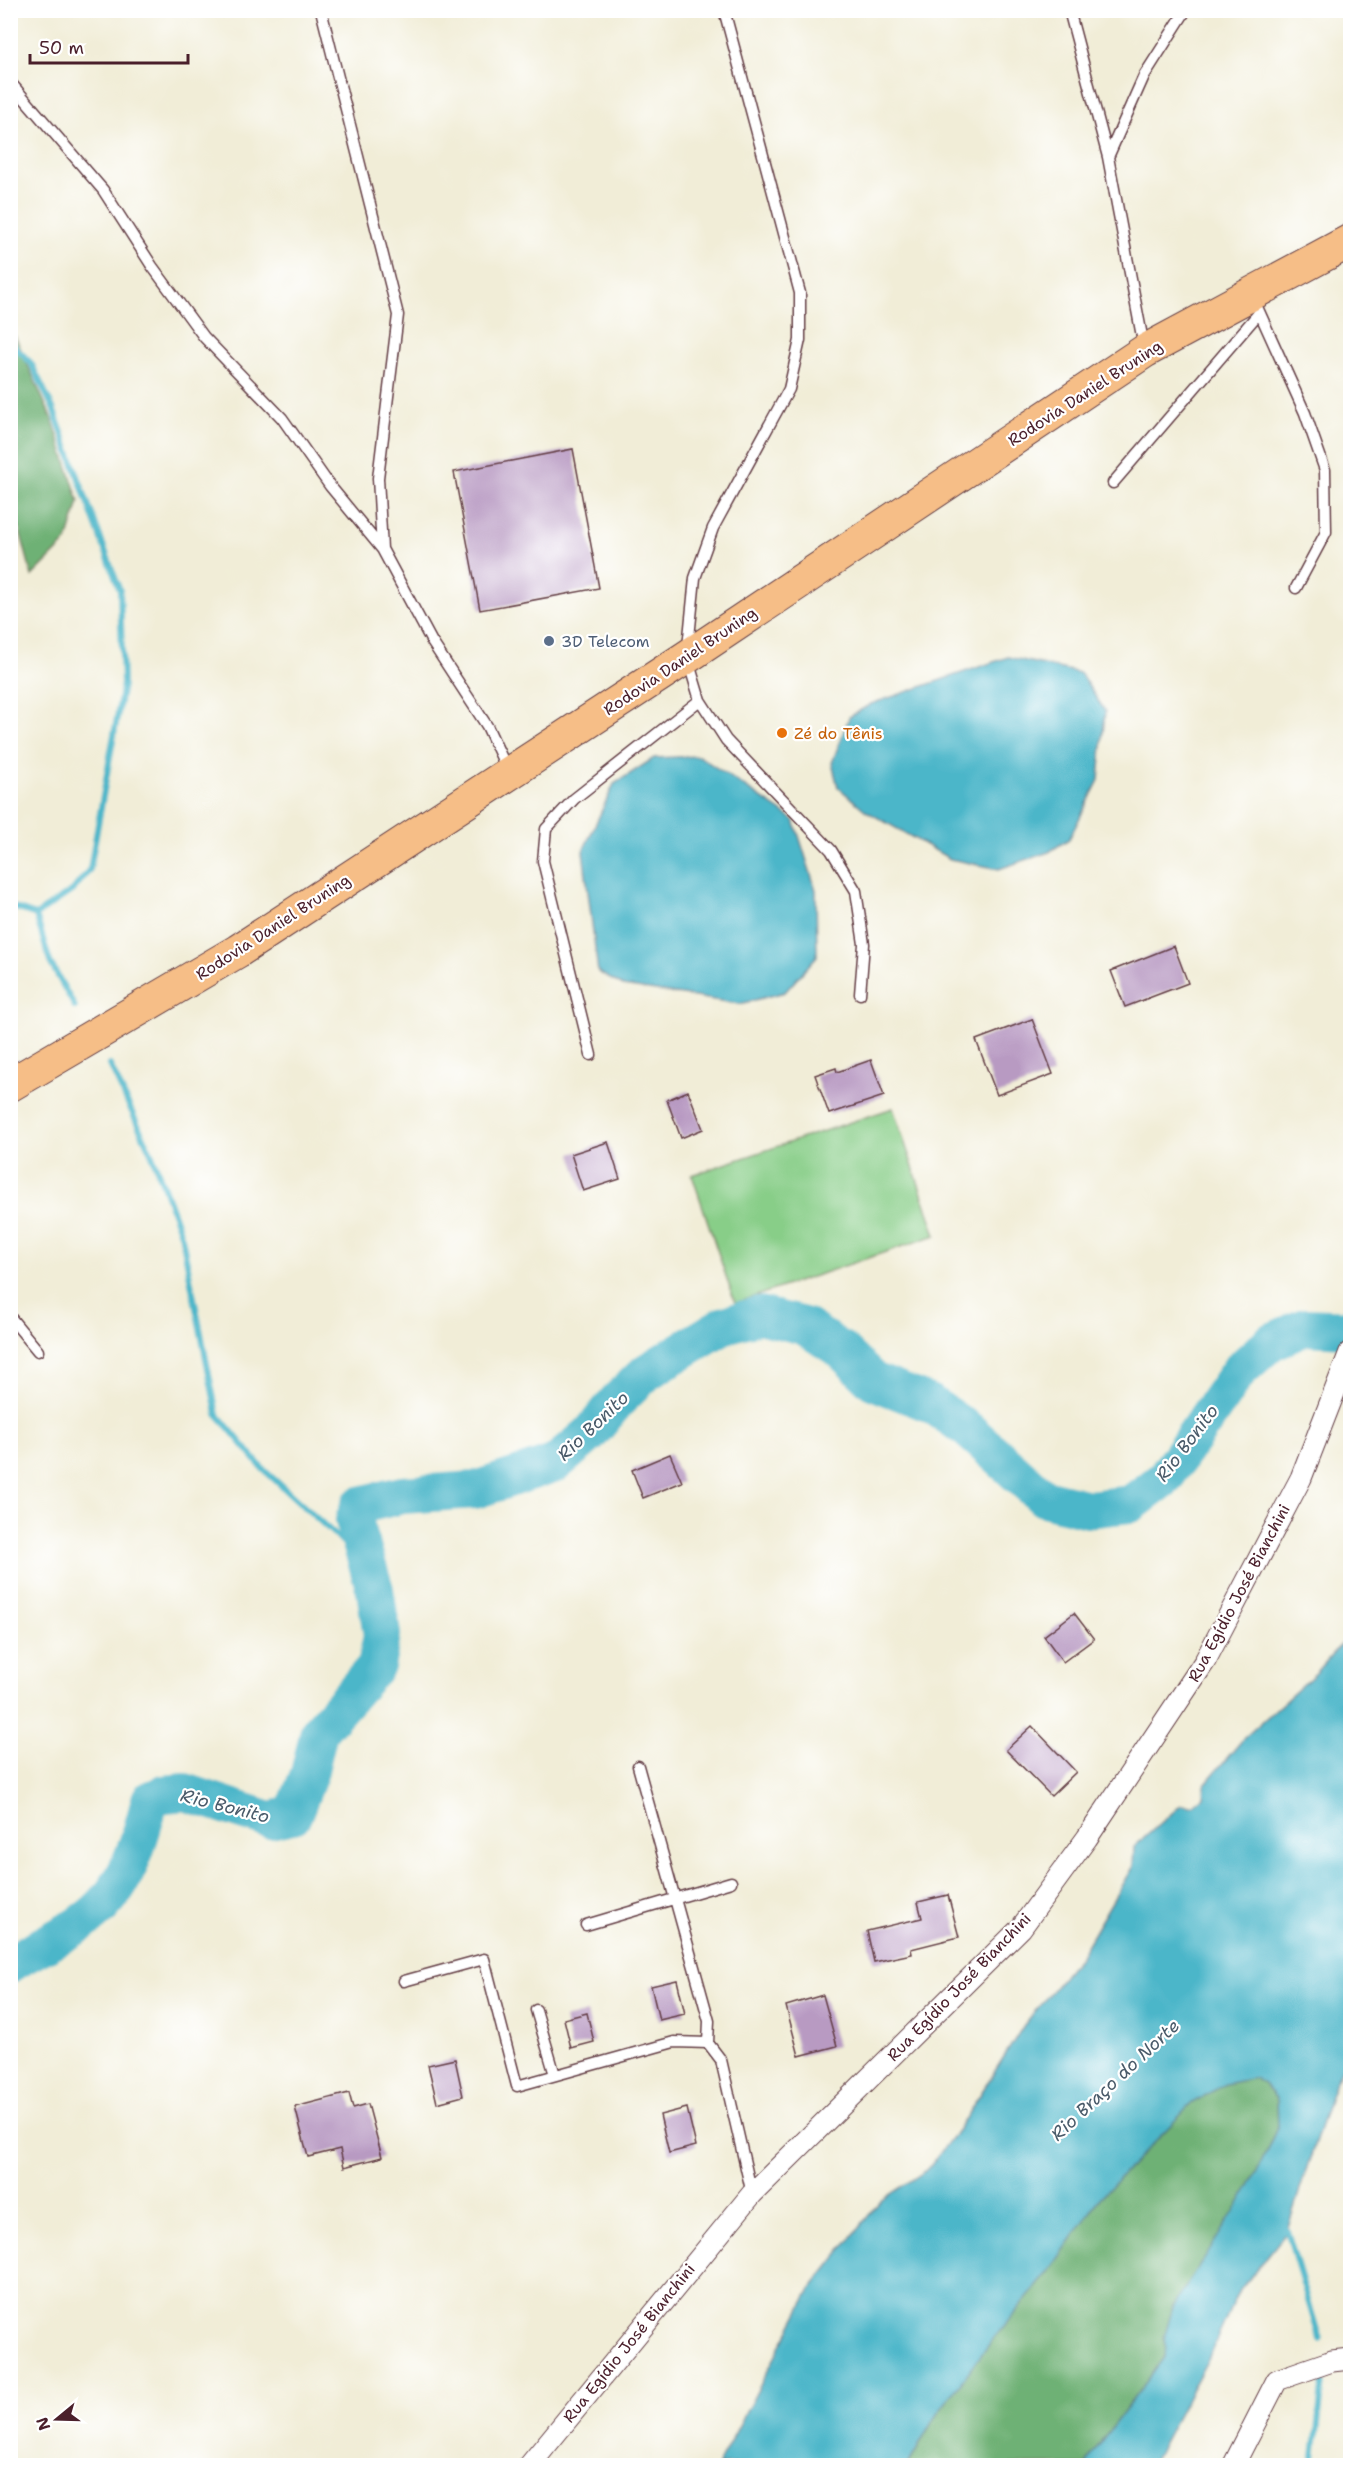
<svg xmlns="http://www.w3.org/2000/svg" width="1361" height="2476" font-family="'Shantell Sans',sans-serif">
  <rect width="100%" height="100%" fill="#fff"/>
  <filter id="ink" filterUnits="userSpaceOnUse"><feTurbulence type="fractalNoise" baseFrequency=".0167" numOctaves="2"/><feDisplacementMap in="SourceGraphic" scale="12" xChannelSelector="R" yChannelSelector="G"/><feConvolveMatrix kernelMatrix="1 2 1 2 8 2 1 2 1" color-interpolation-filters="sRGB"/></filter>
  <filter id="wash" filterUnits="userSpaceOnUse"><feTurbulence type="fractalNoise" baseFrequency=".008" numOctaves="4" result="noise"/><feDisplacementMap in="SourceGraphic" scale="24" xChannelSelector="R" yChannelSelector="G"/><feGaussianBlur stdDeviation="1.35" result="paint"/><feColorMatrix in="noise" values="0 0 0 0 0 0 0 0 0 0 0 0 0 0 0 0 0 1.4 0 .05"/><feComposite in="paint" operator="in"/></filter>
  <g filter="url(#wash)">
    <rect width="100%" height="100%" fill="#f1edd7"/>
    <path fill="#88ce88" stroke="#69765a" stroke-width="1.5" d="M893,1108L936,1235L735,1303L692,1175Z"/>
    <path fill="#6eb174" stroke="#5c6850" stroke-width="1.5" d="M11,334L15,336L54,424L79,502L67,541L32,576L11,497Z
      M1254,2078L1264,2084L1277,2099L1278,2126L1249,2188L1164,2338L1166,2349L1163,2360L1096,2448L1086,2465L908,2466L935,2417L990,2343L1048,2273L1100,2198L1192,2103L1225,2084Z"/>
    <path fill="#4bb6c9" stroke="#4a6a7a" stroke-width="1.5" d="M1008,657L1080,673L1105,711L1099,780L1069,839L1049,852L999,869L950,859L866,811L838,787L832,763L849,717L871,704Z
      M699,756L794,820L816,890L817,956L785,992L740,1004L623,986L598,972L583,851L614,784L654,758Z
      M1350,1634V2052L1334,2085L1286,2233L1237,2294L1208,2359L1151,2465H1086L1096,2448L1163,2360L1166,2349L1164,2338L1173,2307L1249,2188L1278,2126L1277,2099L1264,2084L1254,2078L1225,2084L1192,2103L1100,2198L1048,2273L990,2343L935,2417L908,2465H718L811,2289L880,2201L928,2169L959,2128L1024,2025L1080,1956L1133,1866L1134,1847L1181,1805L1192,1806L1204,1797L1205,1784L1244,1738L1317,1672Z"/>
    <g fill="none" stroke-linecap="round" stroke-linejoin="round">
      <path stroke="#4bb6c9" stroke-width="6" d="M10,342L31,363L53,408L120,591L123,684L90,869L73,890L36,915
        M10,906L36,915
        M36,915L50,962L75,1007
        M110,1065L152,1155L182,1237L217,1414L263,1469L345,1544L362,1547
        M1282,2229L1287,2231L1320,2340
        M1313,2466L1323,2381"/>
      <path stroke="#4bb6c9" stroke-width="38" d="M10,1964C36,1947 66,1935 90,1917C127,1888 139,1843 150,1800L164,1794L185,1792L270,1820L293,1815L309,1774L319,1731L376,1666L382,1635L375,1590L354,1520L360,1505L402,1495L475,1490L556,1463L590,1434L617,1401L647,1372L722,1326L759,1315L804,1326L841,1350L873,1381L931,1404L967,1429L1044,1498L1088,1509L1131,1504L1165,1478L1239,1371L1271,1342L1305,1327L1350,1329"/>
    </g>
    <g id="blocks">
      <path fill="#b89ac2" d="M573,449L599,588L480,610L454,472Z
        M1174,946L1188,983L1125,1007L1111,971Z
        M1032,1019L1053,1074L997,1095L976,1040Z
        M871,1060L884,1096L829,1114L815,1075L836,1068L837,1072Z
        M688,1091L703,1129L681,1138L667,1100Z
        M608,1142L620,1179L583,1191L571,1154Z
        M670,1454L682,1482L643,1498L632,1470Z
        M1074,1613L1094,1639L1063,1662L1044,1636Z
        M1032,1726L1076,1772L1051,1796L1006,1750Z
        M948,1895L959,1937L911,1949L912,1954L874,1962L867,1931L922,1918L918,1902Z
        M677,1980L685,2014L659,2020L651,1986Z
        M823,1995L837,2046L799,2056L786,2006Z
        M587,2013L594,2042L571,2048L564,2019Z
        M455,2059L463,2096L437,2103L428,2065Z
        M349,2093L353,2108L368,2104L382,2157L344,2167L340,2149L308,2157L295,2107Z
        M687,2108L696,2146L669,2153L660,2115Z"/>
    </g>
  </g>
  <g filter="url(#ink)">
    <use href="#blocks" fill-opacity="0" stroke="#633e45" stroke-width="1.5"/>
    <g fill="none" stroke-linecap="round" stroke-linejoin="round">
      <g stroke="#633e45" stroke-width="13">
        <path id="service" d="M321,10L398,315L378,478L382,549
          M1069,10L1108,157L1144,347
          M10,82L103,190L152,266L204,337L282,418L330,486L382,549L432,642L487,726L507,769
          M1108,157L1144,76L1186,10
          M1253,298L1305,413L1325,470L1326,532L1296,588
          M1113,483L1259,313
          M700,700L726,740L831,850L856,891L864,944L860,994
          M591,1055L543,861L546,829L574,799L700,700L687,657L695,578L713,528L789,389L800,340V293L724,10
          M10,1317L38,1351
          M638,1766L709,2021L708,2043
          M586,1925L731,1882
          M404,1981L484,1959L517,2086L674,2042L708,2043L721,2060L752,2194
          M536,2010L555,2075"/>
      </g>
      <g stroke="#633e45" stroke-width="23">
        <path id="minor" d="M529,2466L752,2194L1021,1928L1087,1838L1205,1661L1301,1478L1350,1352
          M1233,2466L1277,2380L1332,2361L1350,2359"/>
      </g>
      <g stroke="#633e45" stroke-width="35">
        <path id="primary" d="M10,1085L238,951L687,657L1145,351L1350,241"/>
      </g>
      <use href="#service" stroke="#fff" stroke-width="10"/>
      <use href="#minor" stroke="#fff" stroke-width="21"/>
      <use href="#primary" stroke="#f6be87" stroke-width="33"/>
    </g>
  </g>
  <circle fill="#5c6f8a" stroke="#fff" stroke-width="2" cx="549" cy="641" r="6"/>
  <circle fill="#e8710a" stroke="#fff" stroke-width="2" cx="782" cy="733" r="6"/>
  <g text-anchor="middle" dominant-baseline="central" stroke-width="4.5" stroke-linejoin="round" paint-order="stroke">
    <g font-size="16" fill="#4a1f2b" stroke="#fff">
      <text transform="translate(1085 393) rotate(-33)">Rodovia Daniel Bruning</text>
      <text transform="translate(680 661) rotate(-34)">Rodovia Daniel Bruning</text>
      <text transform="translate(273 927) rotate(-33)">Rodovia Daniel Bruning</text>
      <text transform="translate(1239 1593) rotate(-62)">Rua Egídio José Bianchini</text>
      <text transform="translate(959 1987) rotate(-46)">Rua Egídio José Bianchini</text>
      <text transform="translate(629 2343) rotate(-51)">Rua Egídio José Bianchini</text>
    </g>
    <g font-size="16" fill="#4e5e75" stroke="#fff" text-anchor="start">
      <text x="561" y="641">3D Telecom</text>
    </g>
    <g font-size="16" fill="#c56008" stroke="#fff" text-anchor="start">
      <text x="794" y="733">Zé do Tênis</text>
    </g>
    <g font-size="18" font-style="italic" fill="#4a5b6a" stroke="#fff">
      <text transform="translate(593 1426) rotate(-44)">Rio Bonito</text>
      <text transform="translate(1187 1443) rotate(-53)">Rio Bonito</text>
      <text transform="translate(225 1806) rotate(14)">Rio Bonito</text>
      <text transform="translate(1115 2080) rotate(-43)">Rio Braço do Norte</text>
    </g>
  </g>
  <rect width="1361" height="2476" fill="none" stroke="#fff" stroke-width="36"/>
  <g transform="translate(57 2419) rotate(251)" stroke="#ffffff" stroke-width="4.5" paint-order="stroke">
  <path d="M0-4.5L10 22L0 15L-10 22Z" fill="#4a1f2b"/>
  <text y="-9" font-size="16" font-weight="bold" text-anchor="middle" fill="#4a1f2b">N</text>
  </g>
  <path d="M30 54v9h158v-9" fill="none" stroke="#4a1f2b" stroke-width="3"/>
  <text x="39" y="54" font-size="18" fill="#4a1f2b" stroke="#ffffff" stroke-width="4.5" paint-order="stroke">50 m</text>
</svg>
